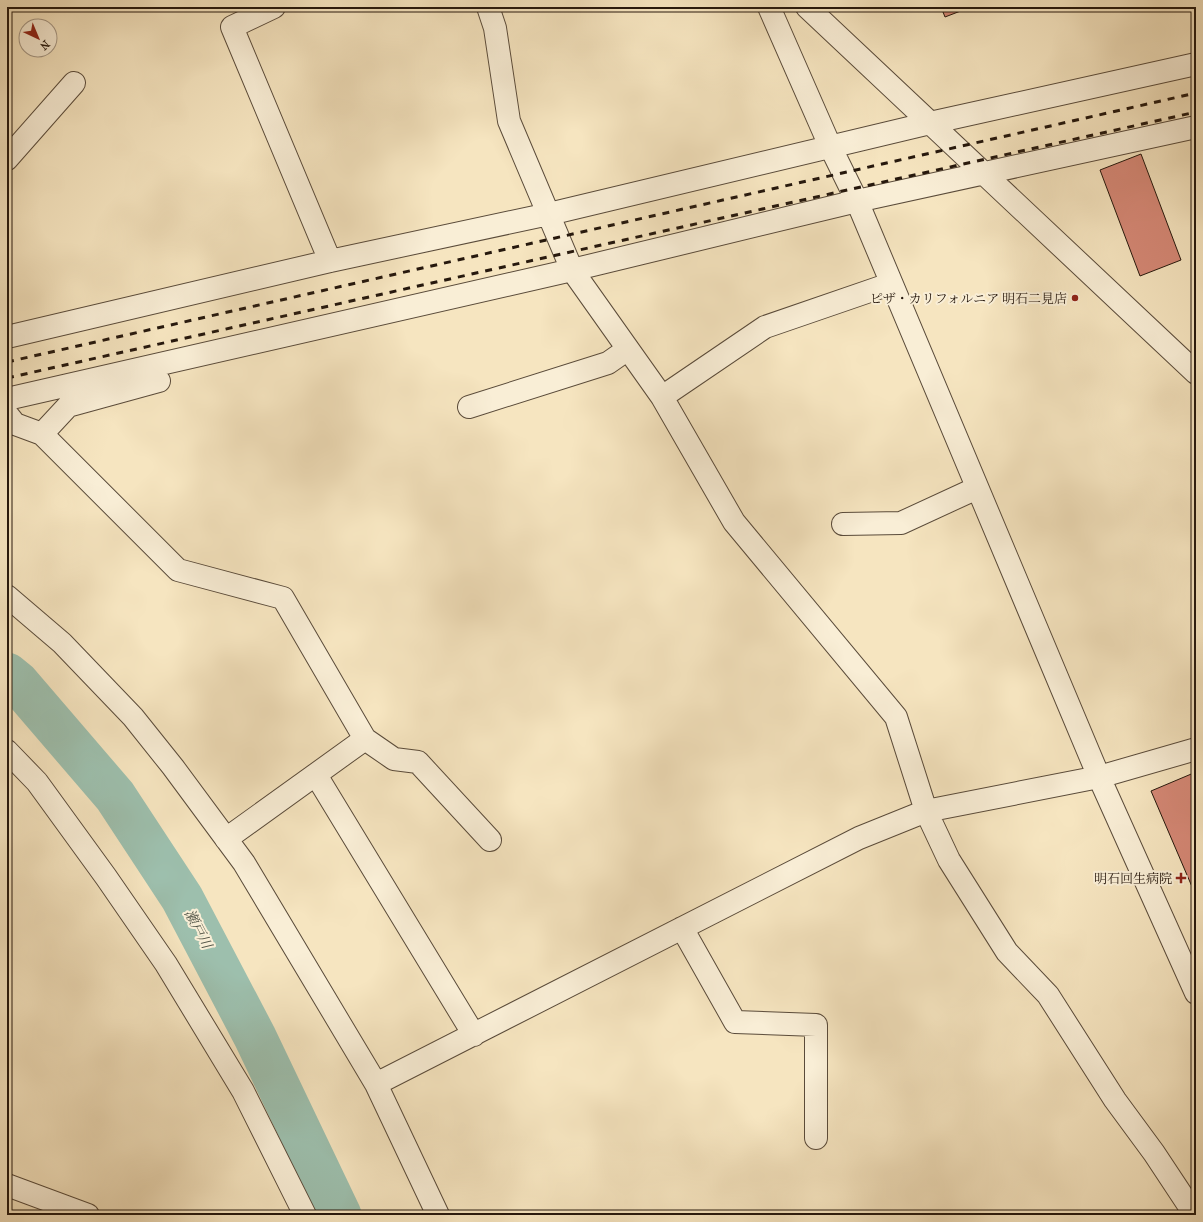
<svg xmlns="http://www.w3.org/2000/svg" width="1203" height="1222" font-family="'IM FELL French Canon','Noto Serif JP',serif">
  <rect width="100%" height="100%" fill="#f6e5c0"/>
  <filter id="stains"><feTurbulence type="fractalNoise" baseFrequency=".005" numOctaves="4"/><feColorMatrix values="0 0 0 0 .2 0 0 0 0 .09 0 0 0 0 .02 0 0 0 .5 -.17"/></filter>
  <radialGradient id="worn" r=".72"><stop offset=".6" stop-color="#630" stop-opacity="0"/><stop offset="1" stop-color="#630" stop-opacity=".3"/></radialGradient>
  <g fill="none" stroke-linecap="round" stroke-linejoin="round">
    <path stroke="#9dbfad" stroke-width="43" d="M7,674L18,683L115,796L182,898L255,1037L340,1215"/>
  </g>
  <path fill="#d58876" stroke="#26180d" d="M941,7H971L945,17Z
    M1141,154L1181,260L1140,276L1100,170Z
    M1196,772V896L1151,791Z"/>
  <g fill="none" stroke-linecap="round" stroke-linejoin="round">
    <g stroke="#5a4b3a" stroke-width="24">
      <path id="minor" d="M274,7L232,27L330,261
        M488,7L495,28L509,121L572,270L662,397L734,522L896,717L926,811L949,860L1007,952L1048,995L1115,1100L1154,1153L1195,1215
        M769,7L830,146L857,201L1099,777L1196,993
        M807,7L1196,373
        M7,159L74,83
        M7,337L330,261L549,214L930,123L1196,64
        M662,397L765,327L890,284
        M7,399L572,270L857,201L1196,127
        M469,407L608,363L628,349
        M7,414L15,424L42,434L178,570L283,598L365,739L226,839
        M42,434L68,406L159,381
        M843,524L901,523L977,488
        M7,596L62,643L133,717L173,767L244,863L376,1084L438,1215
        M365,739L394,759L418,762L490,840
        M7,751L37,782L106,877L166,964L243,1091L305,1215
        M316,775L474,1035
        M682,928L735,1022L816,1025V1138
        M376,1084L859,838L926,811L1099,777L1196,749
        M7,1185L88,1215"/>
    </g>
    <use href="#minor" stroke="#f9eed6" stroke-width="22"/>
    <path stroke="#26180d" stroke-width="3" stroke-dasharray="7 7" stroke-linecap="butt" d="M7,362L1196,93
      M7,378L1196,112"/>
  </g>
  <g fill="#8f2418" stroke="#f9eed6" stroke-width="1.5">
    <circle cx="1075" cy="298" r="4"/>
    <path d="M1179 872h4v4h4v4h-4v4h-4v-4h-4v-4h4z"/>
  </g>
  <g text-anchor="middle" dominant-baseline="central" stroke-width="4" stroke-linejoin="round" paint-order="stroke">
    <g font-size="13" fill="#26180d" stroke="#f9eed6" text-anchor="end">
      <text x="1067" y="298">ピザ・カリフォルニア 明石二見店</text>
      <text x="1172" y="878">明石回生病院</text>
    </g>
    <g font-size="14" font-style="italic" fill="#505245" stroke="#f9eed6">
      <text transform="translate(198 929) rotate(62)">瀬戸川</text>
    </g>
  </g>
  <rect width="1203" height="1222" fill="none" stroke="#f6e5c0" stroke-width="24"/>
  <rect x="8" y="8" width="1187" height="1206" fill="none" stroke="#26180d" stroke-width="2"/>
  <rect x="12" y="12" width="1179" height="1198" fill="none" stroke="#26180d"/>
  <g transform="translate(38 38) rotate(136)"><circle r="19" fill="#f9eed6" stroke="#a59886"/>
  <path d="M0-3L7 15L0 10L-7 15Z" fill="#8f2418"/>
  <text y="-6" font-size="11" font-weight="bold" text-anchor="middle" fill="#26180d">N</text>
  </g>
  <rect width="100%" height="100%" filter="url(#stains)"/>
  <rect width="100%" height="100%" fill="url(#worn)"/>
</svg>
